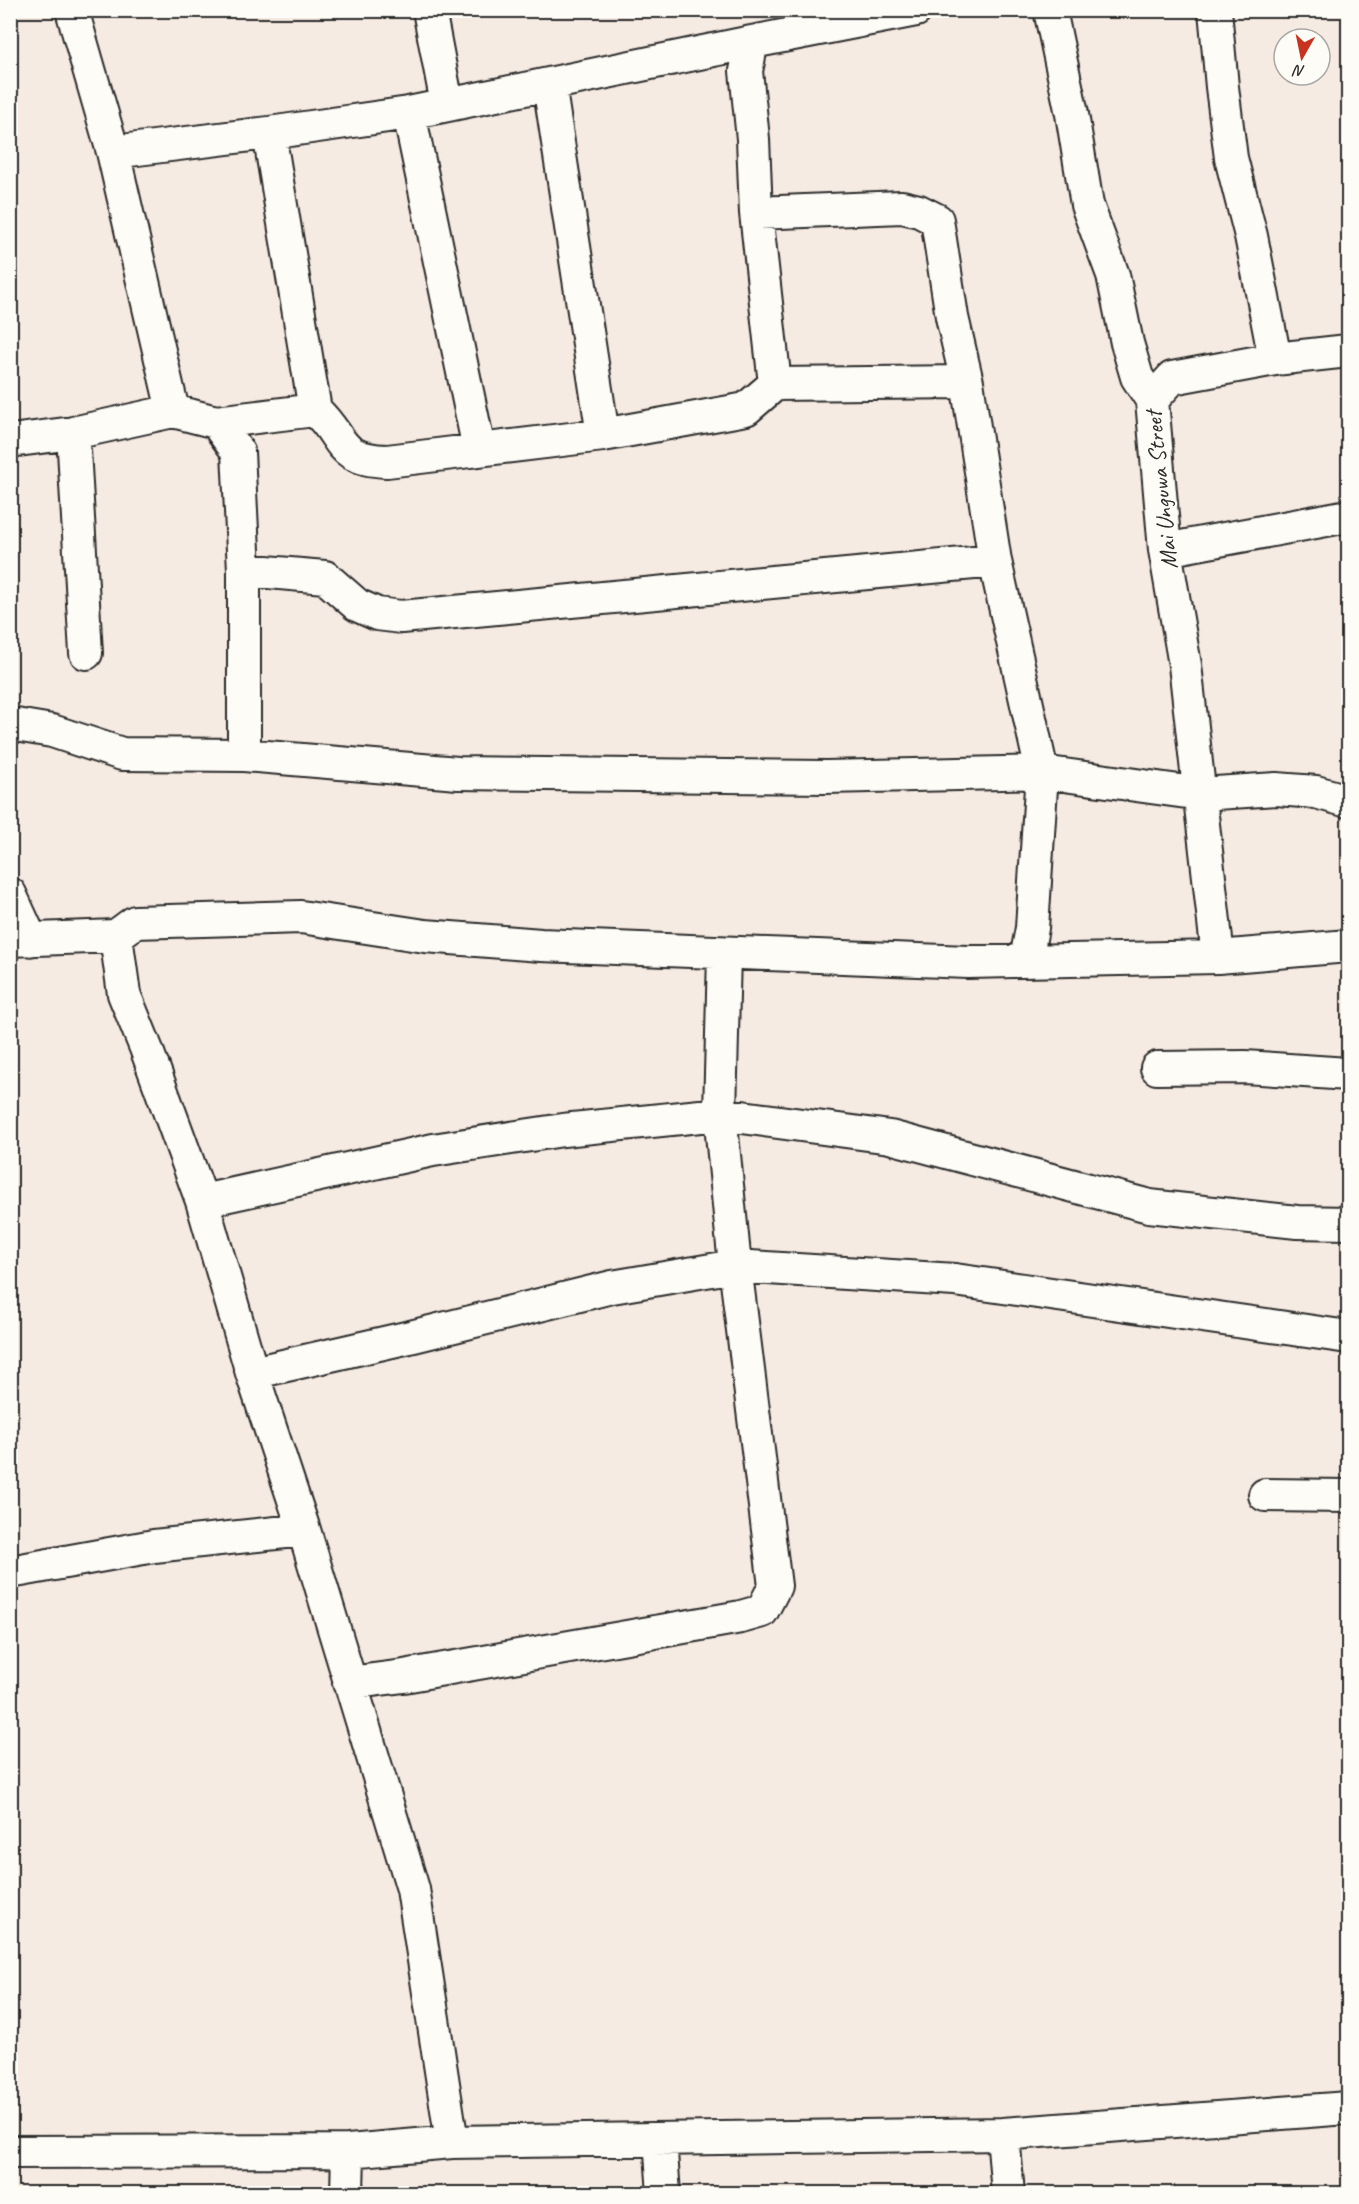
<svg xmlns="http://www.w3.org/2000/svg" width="1359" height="2204" font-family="Caveat,sans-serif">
  <rect width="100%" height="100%" fill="#f6ebe2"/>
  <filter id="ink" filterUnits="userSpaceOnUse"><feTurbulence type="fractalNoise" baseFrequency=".0167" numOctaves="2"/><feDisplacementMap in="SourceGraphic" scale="12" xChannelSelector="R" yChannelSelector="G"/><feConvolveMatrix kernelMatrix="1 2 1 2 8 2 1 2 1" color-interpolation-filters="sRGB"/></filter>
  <g filter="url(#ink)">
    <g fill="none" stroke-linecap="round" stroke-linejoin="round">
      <g stroke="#2b2b2b" stroke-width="36">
        <path id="street" d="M72,10L113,152L173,411
          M429,10L447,104
          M1050,10L1072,114L1087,205L1113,275L1127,343L1137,377L1152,400
          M1215,10L1222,87L1231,158L1251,236L1275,359L1172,378L1152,400L1165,550L1185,665L1218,957
          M549,84L603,435
          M409,113L479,449
          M269,133L315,410
          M113,152L269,133L409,113L752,42
          M756,213L902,207L919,211L937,220L952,317L967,382L995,561L1042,772L1032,928L1026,960
          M1275,359L1348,351
          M775,384L756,213L753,139L746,71L752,42L916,10
          M216,422L315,410C346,438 335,459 387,461L603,435L746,409L775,384L967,382
          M73,433L86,653
          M10,441L73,433L173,411L216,422L238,452L244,570V755L458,773L826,777L1042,772L1201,794L1276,789L1316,792L1348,801
          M1165,550L1348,516
          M244,570L325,577L357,605L377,614L401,617L995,561
          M10,724L52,731L122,754L244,755
          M10,894L31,940
          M116,936L124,994L146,1048L202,1201L252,1373L304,1530L413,1889L452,2142
          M10,940L116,936L135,922L301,917L425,936L541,945L968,962L1218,957L1348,946
          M1157,1068L1245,1067L1348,1074
          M202,1201L433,1150L563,1130L720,1114L890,1137L1149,1206L1297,1222L1348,1223
          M252,1373L410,1337L612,1287L735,1266L955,1280L1348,1337
          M1265,1495L1348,1496
          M10,1572L154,1546L304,1530
          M349,1683L404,1676L741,1617L762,1611L775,1586L735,1266L720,1114L724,954
          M1003,2134L1008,2194
          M660,2139L664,2194
          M10,2152L348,2151L452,2142L1003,2134L1348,2108
          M347,2194L348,2151"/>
      </g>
      <use href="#street" stroke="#fdfcf7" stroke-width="32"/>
    </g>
  </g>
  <g text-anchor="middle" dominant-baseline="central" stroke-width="4.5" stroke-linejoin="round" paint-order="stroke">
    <g font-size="24" fill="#2b2b2b" stroke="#fdfcf7">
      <text transform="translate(1161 490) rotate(-96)">Mai Unguwa Street</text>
    </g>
  </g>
  <rect width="1359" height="2204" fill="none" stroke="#fdfcf7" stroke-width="36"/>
  <rect x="18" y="18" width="1323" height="2168" fill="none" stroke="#2b2b2b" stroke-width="2" filter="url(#ink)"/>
  <g transform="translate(1302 57) rotate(189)"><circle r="28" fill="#fdfcf7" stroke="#a9a8a5" stroke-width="1.5"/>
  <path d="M0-4.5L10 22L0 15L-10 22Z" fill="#c8321e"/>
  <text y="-9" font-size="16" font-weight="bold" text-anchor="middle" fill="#2b2b2b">N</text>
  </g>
</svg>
